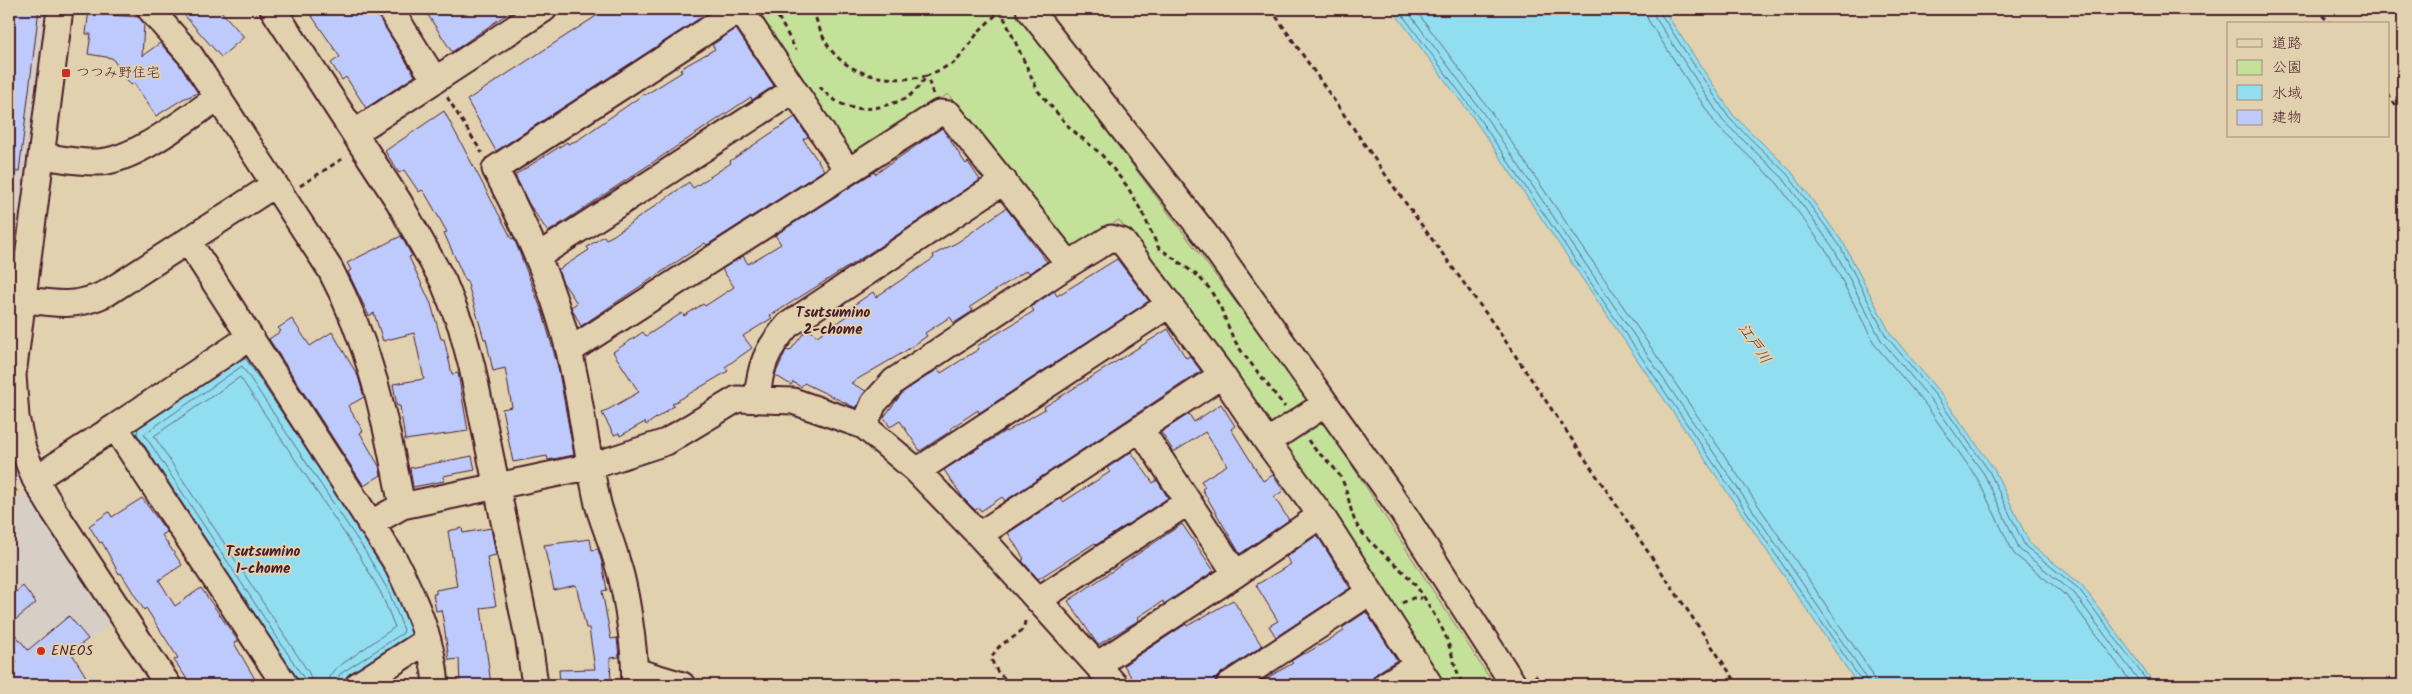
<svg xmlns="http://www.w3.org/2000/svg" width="2412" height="694" font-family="Kalam,'Klee One',sans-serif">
  <rect width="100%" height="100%" fill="#e2d1ae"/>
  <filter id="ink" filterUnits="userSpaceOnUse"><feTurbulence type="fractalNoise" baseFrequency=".02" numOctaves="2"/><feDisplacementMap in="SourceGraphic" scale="10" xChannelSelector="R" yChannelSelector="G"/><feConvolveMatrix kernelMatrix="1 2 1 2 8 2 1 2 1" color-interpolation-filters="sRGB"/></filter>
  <g filter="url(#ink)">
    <path fill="#d7cfc5" d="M9,9H48L9,314Z
      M9,435L24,480L9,490Z
      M29,490L113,622L34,685H9V504Z"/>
    <path fill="#c3e199" stroke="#868062" d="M750,9H1015L1307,397L1303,410L1271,427L1266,425L1119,220L1071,249L1065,246L948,94L853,156L843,152Z
      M1315,423L1326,425L1494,685H1436L1284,449L1287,440Z"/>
    <path fill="#91def0" stroke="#7592a1" d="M1392,9H1663L1733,115L1791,171L1844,244L1890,333L1940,393L1994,469L2030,544L2082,585L2155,685H1858L1474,119Z
      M241,353L250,354L375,545L410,612L414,639L344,685H295L131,435L132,426Z"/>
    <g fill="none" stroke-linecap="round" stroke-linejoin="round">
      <path stroke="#666b7a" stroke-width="1" d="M1398,9L1478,117L1861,680L1862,685
        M1406,9L1483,113L1866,677L1868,685
        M1415,9L1489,109L1872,673L1875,685
        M1645,9L1648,20L1717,126L1777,183L1828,253L1875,345L1925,404L1977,478L2014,554L2069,598L2133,685
        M1653,9L1655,17L1723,121L1783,178L1834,249L1881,340L1931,400L1984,474L2020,550L2074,593L2142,685
        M1659,9L1660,13L1729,118L1787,174L1840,246L1886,336L1936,396L1989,471L2025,546L2079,589L2150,685
        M212,549L137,434L138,428L242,359H246L322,473
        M305,685L303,677L144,434L242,366L365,551L388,590L404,630L403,633L340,674L335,685
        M313,685L309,673L154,436L240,377L359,555L381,593L395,627L335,669L329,677L328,685"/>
    </g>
    <path fill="#bdcafb" stroke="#4a1f2b" d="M9,9H39L19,172L9,171Z
      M89,9H109V15L139,17L144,24L142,56L160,43L179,64L198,93L183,99L156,116L134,83L131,85L112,58L88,54L91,34H86Z
      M179,9H219L244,37L221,57Z
      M307,9H374L415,76L366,108L346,77L342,80L331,63L340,57Z
      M424,9H514L452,52Z
      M607,9H714L496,151L467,100Z
      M736,29L774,86L752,100L751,97L548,232L529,204L515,175L567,142L568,144L578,140L644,94L645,95L682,72L680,69L715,49L712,45Z
      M444,111L512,239L514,238L543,314L558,367L574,455L548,460L547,456L513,462L502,409L512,407L505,368L493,371L486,339H484L467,281L466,282L444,233L447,232L425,193L422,190L419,192L404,170L399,173L385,151Z
      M795,117L808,137L803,139L824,170L707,245L705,243L581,326L571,307L577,303L562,281L558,270L589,250L587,247L604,236L606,239L614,235L689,182L693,188L731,163L730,161Z
      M942,128L966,164L968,162L980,180L879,247L770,316L772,318L743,336L752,348L725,367L728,371L672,404L674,406L646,425L645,422L620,436L619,433L614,435L602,413L639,392L613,352L643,332L646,336L682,313L684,316L703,304L705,306L734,287L722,269L743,256L748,264L781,244L775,235L874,172L875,174Z
      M1006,208L1047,262L1029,273L1027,270L970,307L973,311L954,323L950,317L925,333L927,336L904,352L851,383L866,391L856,408L804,383L801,387L793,382L791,385L775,375L786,350L790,351L806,330L808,329L817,336L851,313L848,309L873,292L876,297L934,258L933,255L958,242Z
      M401,236L412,256L409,257L431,304L441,339H444L452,374L458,373L468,431L405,440L400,406H397L393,384L424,379L414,333L383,341L374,313L369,316L348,272L351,270L347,263Z
      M1117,259L1149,301L979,413L978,410L951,428L952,430L920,451L900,421L890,427L884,417L903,392L938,369L941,373L979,349L977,346L1034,311L1031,307L1054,291L1057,296Z
      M292,319L310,346L332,332L358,376L364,397L348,406L363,431L360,433L379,466L381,475L364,486L269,339L281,331L278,328Z
      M1168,329L1186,358L1190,356L1201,371L1005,501L1002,497L981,511L979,508L975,510L964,499L944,470L1005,431L1006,432L1045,409L1044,407Z
      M1221,404L1235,426L1231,429L1263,481L1273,475L1283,491L1274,497L1289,520L1240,554L1202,489L1205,487L1201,481L1227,465L1205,432L1174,452L1161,432L1189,414L1194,422Z
      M1131,452L1153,483L1157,480L1168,498L1096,545L1095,543L1038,579L1024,563L1022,560L1024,559L1008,533L1061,498L1063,502L1110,472L1107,468Z
      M472,456L475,470L443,476L444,481L413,487L410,468Z
      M142,498L167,532L162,535L182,565L159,580L175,606L201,588L238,641L234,643L255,679L244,685H191L174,660L178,658L146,608L144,610L121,573L119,574L102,542L100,543L89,526L109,512L112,517Z
      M1182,524L1214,571L1164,604L1163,601L1138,617L1139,620L1098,645L1068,601Z
      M462,528L463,533L491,528L496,555L487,557L496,606L481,608L491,685H460L459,659L449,660L443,619L441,610L436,611L433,594H436V590L457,586L448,531Z
      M1317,535L1350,588L1276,637L1269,626L1278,621L1256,585L1291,564L1286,557Z
      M590,539L592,550L598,549L602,563L607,590L602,591L611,639L617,638L619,657L610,658L611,685H560L559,670L595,669L589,628H586L576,585L554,590L544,545Z
      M23,586L36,603L9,625V598Z
      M1233,600L1262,646L1221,673L1216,678L1215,685H1136L1124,665L1186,624L1187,626Z
      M1366,612L1397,660L1377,673L1368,685H1255L1293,663L1291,661L1304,653L1305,654L1344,631L1342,628Z
      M69,616L88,639L71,652L91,685H9V669L17,662L9,652V627L28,650Z"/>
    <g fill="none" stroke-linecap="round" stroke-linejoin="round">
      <g stroke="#4a1f2b" stroke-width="29">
        <path id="minor" d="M60,9L13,375L16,417L23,449L35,479L54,511L168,685
          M150,9L190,55L330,269C372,348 385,419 402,506
          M273,9L399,202L420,240L443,281L461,326L472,367L529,642L535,685
          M390,9L435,80
          M740,9L848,171
          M1029,9L1205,234L1398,505L1514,685
          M354,133L544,9
          M41,156C59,158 79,163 98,162C135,161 187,118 219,97
          M188,241L395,561C415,600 433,642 436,685
          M538,256L794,90
          M22,299C55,304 76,308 107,293L274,185
          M569,351L939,113L949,114L1069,264L1111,238L1122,241L1222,375L1267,442L1321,515L1430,685
          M757,399C760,366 766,350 788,325L1004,181
          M864,426L874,403L894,381L1069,264
          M115,427L250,337
          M1141,430L1236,574
          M1267,442L1325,404
          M917,471L1170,304
          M35,479L115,427L285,685
          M370,524L402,506L592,466L666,442L737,399L793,401L864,426L917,471L979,535L1115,685
          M979,535L1222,375
          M1038,600L1188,502
          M1097,665L1236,574L1321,515
          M635,671L682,685
          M358,685L428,640
          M634,685C637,659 626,588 617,562C612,542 603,523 598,504C584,442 579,379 560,318C544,266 521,217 495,169L740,9
          M1229,685L1370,592
          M1385,685L1417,665"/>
      </g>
      <path stroke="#4a1f2b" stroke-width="3" stroke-dasharray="5 4" stroke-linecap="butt" d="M774,9L796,50
        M815,9C815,18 818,26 822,34C839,76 888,84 927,76C910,99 906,100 879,107C854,112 837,106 820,87
        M1000,9L1038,91L1070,128L1101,154L1127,186L1143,214L1158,247L1198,276L1209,288L1220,306L1233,338L1242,352L1285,407
        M1271,9L1394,187L1498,330L1738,685
        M2316,9L2331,24
        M933,94L927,76L956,62L980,30L1001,10
        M2388,94L2403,116
        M447,97L482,153
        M300,186L345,157
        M1308,440C1317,455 1334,463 1342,480C1350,495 1349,515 1360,530C1375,549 1395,562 1411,580C1423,593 1432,611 1440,625C1451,643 1453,666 1463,685
        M9,496L17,490
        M1402,603L1413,598H1422
        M1535,675L1541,685
        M1011,685L997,671L991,659C993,655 995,651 998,648C1007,638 1026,636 1025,618"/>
      <use href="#minor" stroke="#e2d1ae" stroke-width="25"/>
    </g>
  </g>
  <g fill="#c8321e" stroke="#e2d1ae" stroke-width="2">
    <rect x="61" y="68" width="10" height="10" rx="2.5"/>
    <circle cx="41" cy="651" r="5"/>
  </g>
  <g text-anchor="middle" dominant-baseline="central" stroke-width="4" stroke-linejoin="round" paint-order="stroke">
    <g font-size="14" fill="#4a1f2b" stroke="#e2d1ae" text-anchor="start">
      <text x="76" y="73">つつみ野住宅</text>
      <text x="51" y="651">ENEOS</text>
    </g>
    <g font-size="15" font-weight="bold" fill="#4a1f2b" stroke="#e2d1ae">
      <text x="833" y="313">Tsutsumino<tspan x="833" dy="17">2-chome</tspan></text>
      <text x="263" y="552">Tsutsumino<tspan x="263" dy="17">1-chome</tspan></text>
    </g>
    <g font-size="15" font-style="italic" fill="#553c49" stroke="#e2d1ae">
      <text transform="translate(1754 344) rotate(56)">江戸川</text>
    </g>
  </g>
  <rect width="2412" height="694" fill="none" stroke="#e2d1ae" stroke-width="30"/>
  <rect x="15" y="15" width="2382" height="664" fill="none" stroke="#4a1f2b" stroke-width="2" filter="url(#ink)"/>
  <rect x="2227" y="22" width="162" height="115" fill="#e2d1ae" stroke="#a58a7a"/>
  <rect x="2237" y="39" width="25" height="8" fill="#e2d1ae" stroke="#a58a7a"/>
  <text x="2272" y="48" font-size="15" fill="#4a1f2b">道路</text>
  <rect x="2237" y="60" width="25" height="15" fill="#c3e199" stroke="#a58a7a"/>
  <text x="2272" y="72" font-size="15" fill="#4a1f2b">公園</text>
  <rect x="2237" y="85" width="25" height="15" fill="#91def0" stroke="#a58a7a"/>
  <text x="2272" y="98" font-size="15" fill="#4a1f2b">水域</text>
  <rect x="2237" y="110" width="25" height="15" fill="#bdcafb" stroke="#a58a7a"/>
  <text x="2272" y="122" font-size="15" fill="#4a1f2b">建物</text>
</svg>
